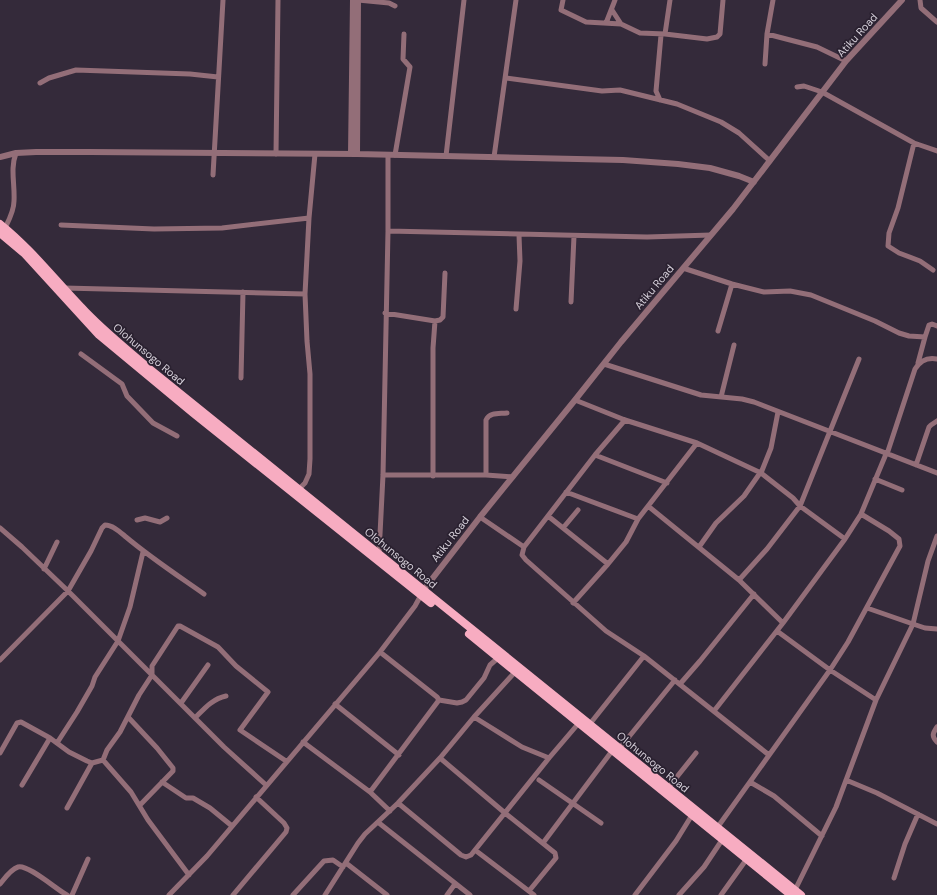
<svg xmlns="http://www.w3.org/2000/svg" width="937" height="895" font-family="'DM Sans',sans-serif">
  <rect width="100%" height="100%" fill="#342a3a"/>
  <g fill="none" stroke-linecap="round" stroke-linejoin="round">
    <path stroke="#936e78" stroke-width="5" d="M358,0L389,3L395,6
      M563,0L561,10L586,22L621,24
      M920,0L921,8L937,22
      M612,10L621,24L640,33L665,34L707,39L717,37L720,34L723,0
      M606,23L615,0
      M665,34L670,0
      M767,34L817,47L846,61
      M765,64L767,34L773,0
      M506,78L602,91L620,90L677,104L721,122L739,133L770,161
      M40,83L49,78L76,70L190,74L218,77
      M797,87L804,86L822,92L914,143L937,151
      M660,100L656,91L661,35
      M914,143L898,208L889,233L888,246L899,253L920,261L933,270
      M276,154L278,0
      M395,155L410,67L403,59L404,34
      M446,156L464,0
      M494,157L516,0
      M213,175L223,0
      M61,225L154,229L222,228L309,218
      M5,228C9,220 14,211 14,201C15,184 10,169 16,153
      M388,231L647,237L711,235
      M683,268L732,284L764,292L790,291L811,295L875,321L899,333L909,336L925,337L929,325L932,324L937,326
      M64,288L305,294
      M571,302L574,236
      M516,309L520,261L519,235
      M385,313L435,321
      M718,331L732,284
      M81,354L122,384L127,396L153,423L177,436
      M918,363L925,337
      M604,364L701,395L742,399L754,402L937,473
      M241,378L243,292
      M721,397L734,345
      M575,400L625,420L697,443L761,473L793,498L800,506L845,539
      M887,454L915,369C920,361 927,357 937,359
      M595,455L667,483
      M916,465L929,427L931,425L937,421
      M761,473L771,448L778,412
      M383,475H486L513,477
      M486,475V420C490,412 499,414 507,413
      M433,476V348L435,321L440,320L443,317L445,273
      M875,479L902,490
      M299,489L305,483L309,474L310,459V374L307,341L305,294L309,218L315,154
      M566,492L638,519
      M648,506L739,580L783,623
      M548,516L608,564
      M480,517L524,547L522,555L526,560L606,631L644,656L769,755
      M137,520L145,518L160,522L167,518
      M0,528L22,547L68,591L224,747L266,785
      M563,528L578,510
      M524,547L595,455L625,420
      M699,547L716,523L744,496L760,473
      M379,554L383,475L388,231V155
      M44,569L57,542
      M739,580L767,549L800,506L859,359
      M573,603L608,564L626,542L638,519L697,443
      M867,608L913,624L928,561L937,536
      M777,631L830,670L876,700
      M380,652L437,697L439,700L457,703L462,702L466,700L484,678L490,665L498,658
      M0,660L68,591L91,551L102,528L105,525C113,525 120,532 126,537C151,558 177,575 204,594
      M680,684L700,661L754,594
      M181,703L208,665
      M335,704L399,755
      M714,711L783,623L845,539L861,514L886,454
      M128,717L157,748L173,768V771L140,805
      M474,717L522,747L549,758
      M195,718C204,709 212,699 226,696
      M589,725L644,656
      M937,727C933,733 931,736 937,742
      M303,742L370,792L390,811
      M57,743L77,712L92,686L95,677L118,641L130,607L143,552
      M619,749L675,680
      M0,753L17,723L21,722L50,738L69,752L87,761L92,763L103,760L107,750L120,732L139,695L152,675V666L178,626H180L218,647L236,666L268,692L240,730L286,761
      M440,758L505,813L555,853L556,858L529,891
      M103,760L131,792L148,820L189,875
      M539,780L601,823
      M846,780L877,793L937,824
      M162,782L186,798H193L210,808L232,826
      M750,782L774,796L822,836
      M22,785L50,738
      M668,788L696,753
      M370,792L439,700
      M398,803L461,855L466,857L471,855L549,758L578,724
      M67,808L92,763
      M379,823L470,895
      M717,828L830,670L848,642L900,546L899,539L889,531L861,514
      M543,843L612,751
      M475,850L534,895
      M346,863L387,895
      M894,878L905,844L918,814
      M0,884C4,879 11,869 18,867C28,864 57,890 67,895
      M795,890L836,807L876,700L913,624L925,628L937,629
      M72,895L88,859
      M169,895L207,856L380,652L415,606L421,595
      M233,895L286,832L287,828L284,823L256,797
      M293,895L324,861L333,860L343,867
      M325,895L358,843L365,834L398,803L440,758L474,717L515,672
      M447,895L455,884
      M635,895L676,841L692,815
      M679,895L704,867L722,840
      M721,895L746,860"/>
    <path stroke="#936e78" stroke-width="6" d="M351,154L353,0
      M357,154L358,0
      M0,157L16,153L36,152H90L357,154L623,160L678,164L710,168L739,176L754,182
      M422,592L480,517L575,400L621,342L733,209L846,61L902,0"/>
    <path stroke="#f7acc1" stroke-width="8" d="M0,224C31,249 54,279 81,307C101,329 124,347 146,366L801,895
      M0,233L25,254L99,335L193,413L431,603
      M469,634L791,895"/>
  </g>
  <g text-anchor="middle" dominant-baseline="central" stroke-width="3.5" stroke-linejoin="round" paint-order="stroke">
    <g font-size="11" fill="#d5cfd9" stroke="#2a2130">
      <text transform="translate(857 35) rotate(-48)">Atiku Road</text>
      <text transform="translate(654 287) rotate(-50)">Atiku Road</text>
      <text transform="translate(149 354) rotate(40)">Olohunsogo Road</text>
      <text transform="translate(450 539) rotate(-52)">Atiku Road</text>
      <text transform="translate(401 558) rotate(39)">Olohunsogo Road</text>
      <text transform="translate(653 762) rotate(39)">Olohunsogo Road</text>
    </g>
  </g>
</svg>
